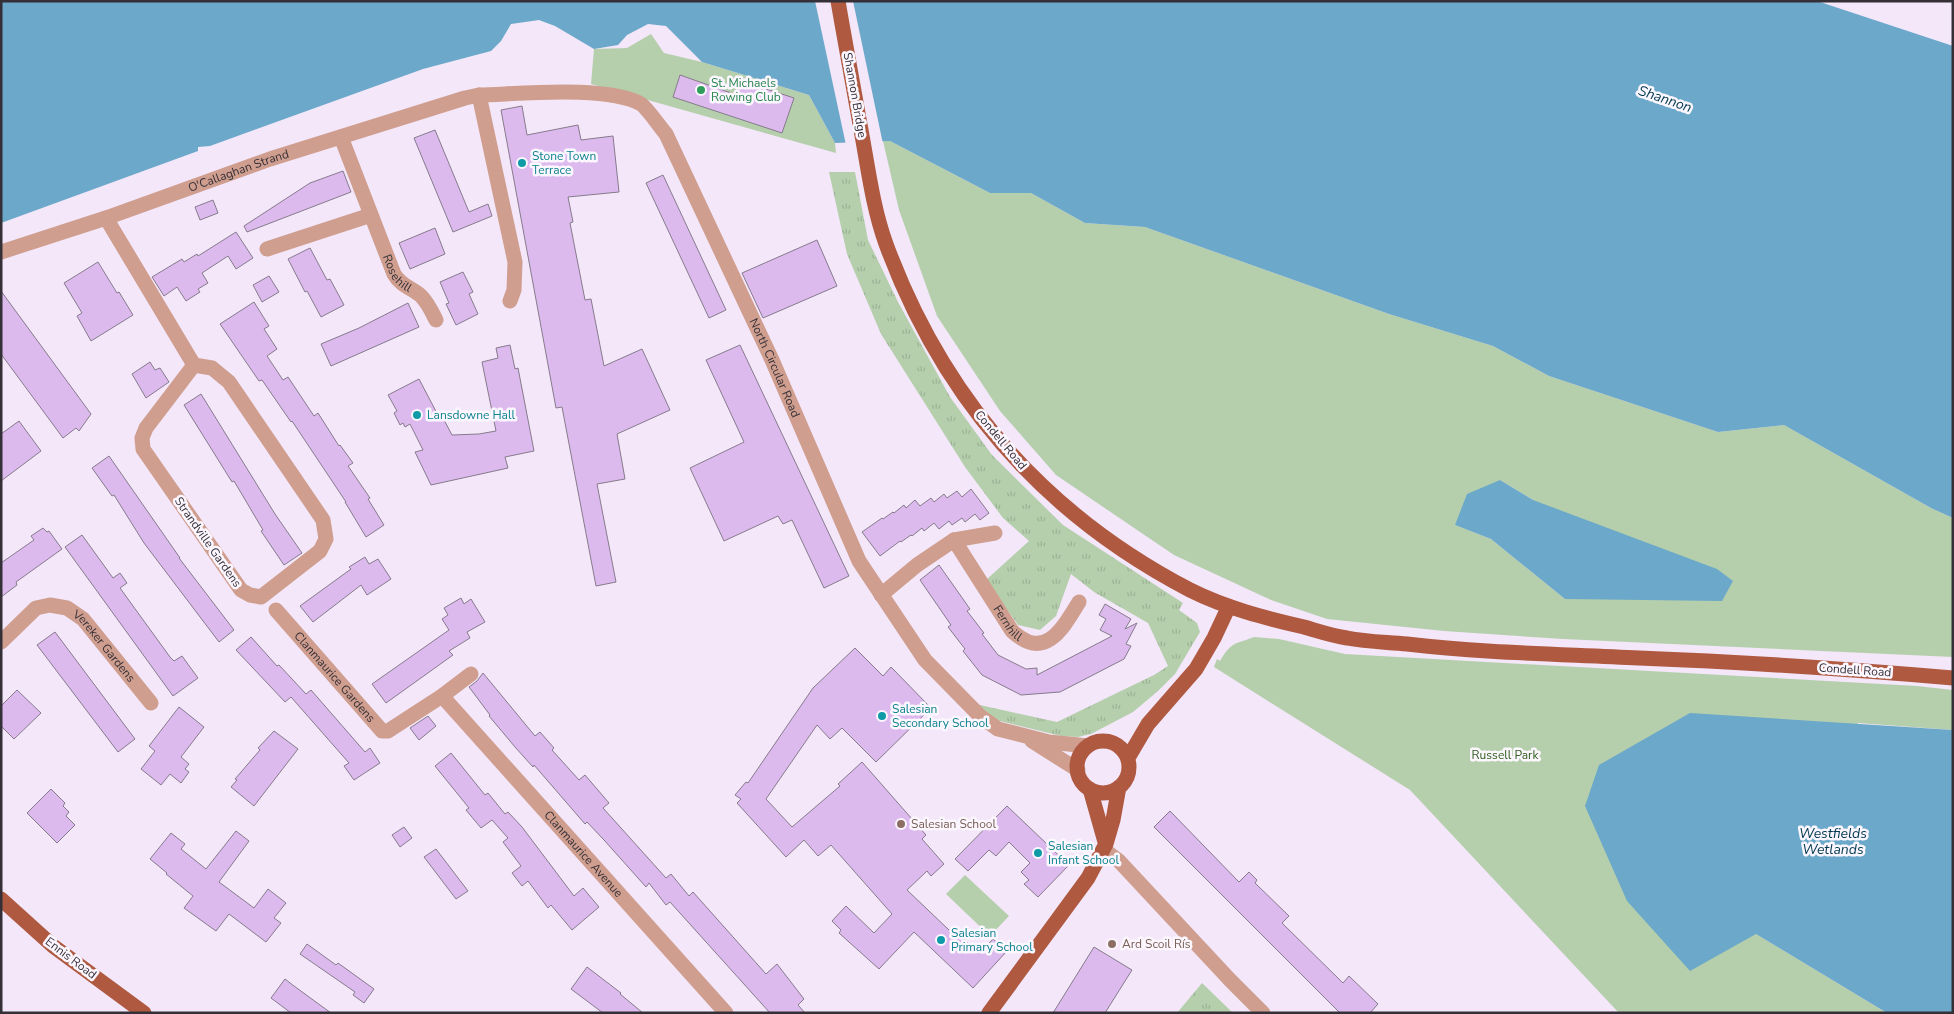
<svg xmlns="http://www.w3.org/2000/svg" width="1954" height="1014" font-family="'Nunito Sans',sans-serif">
  <defs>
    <pattern id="grass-tufts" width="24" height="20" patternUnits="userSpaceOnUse" patternTransform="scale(1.25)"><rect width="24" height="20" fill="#b5cfac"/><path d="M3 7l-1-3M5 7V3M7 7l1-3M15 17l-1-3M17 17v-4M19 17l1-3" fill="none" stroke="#9cb295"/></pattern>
  </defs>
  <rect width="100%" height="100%" fill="#f3e7f9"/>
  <path fill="url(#grass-tufts)" d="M829,172H855L868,240L898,302L950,397L992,455L1063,525L1183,603L1179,610L1197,623L1200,632L1175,674L1158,691L1133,712L1091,734L1078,737L1061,736L984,717L971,703L1057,722L1154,675L1168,666L1148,623L1094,592L1071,574L1056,616L1040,630L1018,625L986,580L1029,541L1003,518L965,467L881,334L847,254Z
    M1202,983L1233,1013H1177Z"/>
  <path fill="#b5cfac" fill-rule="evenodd" d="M651,34L664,53L702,62L809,95L835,143L836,153L591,84L594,49L627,48Z
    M883,141H890L990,193H1031L1085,223L1145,227L1389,314L1493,346L1549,376L1718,432L1784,425L1931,508L1953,518V657L1563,639L1444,631L1327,619L1271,600L1174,555L1056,475L1000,411L937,316L899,210ZM1500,480L1533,500L1565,599L1491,539L1455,525Z
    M1254,637L1279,639L1345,654L1917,686L1953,690V730L1858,723L1756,934L1887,1013H1619L1410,790L1214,667L1217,659L1220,661C1232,641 1234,645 1254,637Z
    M965,875L1009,916L990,936L946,894Z"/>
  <path fill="#6ba8c9" d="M1,1H1817L1953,46V518L1931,508L1784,425L1718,432L1549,376L1493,346L1389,314L1145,227L1085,223L1031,193H990L890,141L835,143L809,95L702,62L666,26L648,24L627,35L618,45L594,49L555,26L539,20L511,24L501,41L491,51L423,69L210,146L198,147V151L1,223Z
    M1500,480L1533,500L1717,569L1733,581L1722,601L1565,599L1491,539L1455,525L1467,494Z
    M1690,713L1953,730V1013H1887L1756,934L1690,971L1627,901L1585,806L1599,765Z"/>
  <path fill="#f3e7f9" d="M815,1H853L883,144L846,145Z"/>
  <path fill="#ddbaee" stroke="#867b8c" d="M680,75L734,94L739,80L794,98L782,133L673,97Z
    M522,106L527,135L578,125L581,140L613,136L619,192L568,197L573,222L570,223L585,300L591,299L604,366L642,349L670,410L617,434L625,479L597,484L616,582L596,586L562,407L556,408L501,110Z
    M435,130L469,212L488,204L492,216L453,232L414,138Z
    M343,171L351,192L247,232L244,226L310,183Z
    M663,175L726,310L709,318L646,183Z
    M213,200L218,213L200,220L195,207Z
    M435,228L445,254L410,269L399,243Z
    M236,232L253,258L236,269L228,256L202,273L208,283L198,289L200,292L186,301L177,287L164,296L152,277L182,259L184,262L197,254L198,256Z
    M817,240L837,286L763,318L742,273Z
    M310,248L327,280L330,279L344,305L321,317L307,291L305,292L288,259Z
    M98,262L117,293L119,292L133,315L91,341L77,316L82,313L64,283Z
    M463,272L473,292L469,294L478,314L456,325L446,304L449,303L440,282Z
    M269,276L279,292L262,302L253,285Z
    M1,291L91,414L79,431L76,428L63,438L1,354Z
    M254,302L269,326L264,329L277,349L267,356L283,380L288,377L314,416L318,413L339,446L340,445L353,463L348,466L370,498L368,499L384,525L366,537L345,502H346L292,421L291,422L262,380L259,381L220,324Z
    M408,303L419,327L331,366L321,344L359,328Z
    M510,345L515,369L518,368L534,451L505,457L508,468L431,485L415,452L423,450L410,424L405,427L403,423L400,425L394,413L397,411L388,395L419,379L440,419L443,418L452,435L479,434L496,431L482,362L498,358L496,348Z
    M740,345L849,576L824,588L792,520L783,524L778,516L724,541L690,468L744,442L706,360Z
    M150,362L155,370L160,368L169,382L146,398L132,374Z
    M201,394L275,514L302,553L284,565L261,531L263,530L234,481L232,482L184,405Z
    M19,421L41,451L1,481V434Z
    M109,456L180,558H179L234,630L219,642L144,543L114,495L112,496L92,468Z
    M971,489L989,513L980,520L975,514L965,522L962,518L952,525L949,521L939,529L934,523L924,531L922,528L912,536L911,535L901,542L900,541L880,556L862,532L882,518L883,519L893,512L894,513L904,505L906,508L915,500L920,506L931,498L934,502L944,494L947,498L957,491L962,497Z
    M43,528L47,532L49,531L62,549L16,582L17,585L1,597V563L34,540L31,536Z
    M82,535L113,578L120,573L127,583L120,588L170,657L174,661L182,656L198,678L173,696L65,547Z
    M365,557L369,564L378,559L391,579L367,595L361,585L313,622L300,606L351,569L349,567Z
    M939,565L970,609L967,611L984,633L982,634L998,655L1026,669L1037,668V675L1112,636L1100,630L1106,619L1099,615L1105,604L1131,619L1125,629L1137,623L1126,644L1131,646L1124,659L1060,692L1021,695L982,675L963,651L965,649L948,627L951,625L920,580Z
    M461,598L464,604L471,599L485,622L467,632L470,638L449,651L453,655L386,703L372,684L449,630L442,619L448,615L444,608Z
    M55,632L135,739L118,752L37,645Z
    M251,637L277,666L279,665L306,694L311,690L365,752L370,748L380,763L354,780L344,766L349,763L291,697L285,702L236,650Z
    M855,648L883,676L891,667L931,708L876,762L842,728L830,739L817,725L766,799L792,827L840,786L838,784L862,762L926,835L922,839L944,864L931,876L927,871L907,890L949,930L954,929L959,931L963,938L979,954L993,939L1007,951L973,988L914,932L879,969L839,933L841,930L832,921L846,906L874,933L892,914L831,845L818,856L804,840L786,857L737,803L741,799L735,795L746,782L748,783L813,688Z
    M483,673L535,736L540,732L554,748L552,750L579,780L585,775L609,803L603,808L666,878L671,874L689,896L693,892L766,974L777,964L804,999L798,1005L805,1013H770L670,902L666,905L649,883L646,887L604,840L587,822L585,824L534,765L533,767L515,747L489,716L490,715L469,687L477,681Z
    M17,690L41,713L14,739L1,726V706Z
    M179,707L204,727L181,757L189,764L185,769L189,772L181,783L170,774L161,785L141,769L155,751L149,746Z
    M428,716L436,726L419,740L410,728Z
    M274,731L298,749L254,806L231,787L237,780L235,779L260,750L258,748Z
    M451,753L485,795L488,793L505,814L508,812L522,827L574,896L583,888L599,907L572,930L551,905L548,908L528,881L522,886L512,873L521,866L503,842L508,838L492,820L481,828L466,810L469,808L435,766Z
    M51,789L65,803L63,806L69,812L66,816L75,825L57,843L27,813Z
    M1007,806L1069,865L1038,897L1024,884L1029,880L1021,872L1030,863L1009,842L996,856L989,850L968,871L955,859Z
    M1170,811L1239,882L1249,872L1257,880L1255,883L1289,916L1282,923L1343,983L1349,976L1378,1004L1370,1013H1340L1154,827Z
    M404,827L412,838L400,847L392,835Z
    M236,831L249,841L219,882L254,908L268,889L286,903L274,918L281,923L266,942L229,914L216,931L184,908L193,896L166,874L167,873L150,859L171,833L185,844L181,849L206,869Z
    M436,849L468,891L456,899L424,857Z
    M307,944L336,965L338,963L374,989L364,1003L353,995L355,992L300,954Z
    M1094,947L1132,970L1105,1013H1053Z
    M587,967L621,993L620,994L643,1013H603L571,989Z
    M285,979L294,986L331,1013H291L271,998Z"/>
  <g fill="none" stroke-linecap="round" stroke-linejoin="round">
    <g stroke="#cf9e8f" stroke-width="15">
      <path d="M479,95L515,262L514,290L510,301"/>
      <path id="s1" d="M341,137L394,274C401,286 412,288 421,296C428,303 432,312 436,320"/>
      <path d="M106,218L194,365L212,368L229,382L323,520L326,539L320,551L261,597L250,595L241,590L143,449L142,438L146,428L194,365"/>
      <path d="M267,249L371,215"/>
      <path id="s2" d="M1,252L106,218L270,159L465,98L479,95C519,94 607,85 641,104C648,109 659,126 666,134L772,360L859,561L925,660L981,717L998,729L1049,742L1088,746"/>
      <path id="s3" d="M954,540L1012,631C1045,662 1063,628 1079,602"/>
      <path d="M881,595L917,565L954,540L995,533"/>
      <path id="s4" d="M276,610L382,731H388L442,696L471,674"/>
      <path id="s5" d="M1,642L36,608L50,605L67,608L83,619L151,703"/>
      <path id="s6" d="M442,696L726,1013"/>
      <path d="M1032,741L1078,770"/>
      <path d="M1103,849L1119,861L1230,980L1263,1013"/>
    </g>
    <path stroke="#af5940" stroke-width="15" d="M838,1C846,48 855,95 863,141C869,175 874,211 886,244C943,399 1044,514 1190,590C1226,608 1265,618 1304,627C1318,631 1333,636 1347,638C1367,642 1387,642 1407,644C1484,653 1561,654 1639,658C1744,662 1848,669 1953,678
      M1077 767a26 26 0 1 1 52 0a26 26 0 1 1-52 0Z
      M1128,758L1148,724L1196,669L1214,638L1229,606
      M1090,789L1105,842
      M1,899L53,946L144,1013
      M989,1013L1088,878L1106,844L1113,820L1119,787"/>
  </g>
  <circle fill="#2e9e5b" stroke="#fcf7ff" stroke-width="2" cx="701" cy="90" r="5"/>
  <g fill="#0f9aa8" stroke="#fcf7ff" stroke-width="2">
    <circle cx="522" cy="163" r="5"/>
    <circle cx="417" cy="415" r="5"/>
    <circle cx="882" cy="716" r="5"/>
    <circle cx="1038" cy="853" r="5"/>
    <circle cx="941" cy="940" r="5"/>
  </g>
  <g fill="#8d6e63" stroke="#fcf7ff" stroke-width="2">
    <circle cx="901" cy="824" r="5"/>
    <circle cx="1112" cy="944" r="5"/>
  </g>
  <g text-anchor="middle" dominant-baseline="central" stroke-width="5" stroke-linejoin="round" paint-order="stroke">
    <g font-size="12" fill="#27864d" stroke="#fcf7ff" text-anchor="start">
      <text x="711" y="83">St. Michaels<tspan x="711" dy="14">Rowing Club</tspan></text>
    </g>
    <g font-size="12" fill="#353037" stroke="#fcf7ff">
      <text transform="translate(855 95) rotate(80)">Shannon Bridge</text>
      <text stroke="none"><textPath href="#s2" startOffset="251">O'Callaghan Strand</textPath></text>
      <text stroke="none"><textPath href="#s1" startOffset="148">Rosehill</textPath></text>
      <text stroke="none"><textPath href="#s2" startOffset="964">North Circular Road</textPath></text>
      <text transform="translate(1001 440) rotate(50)">Condell Road</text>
      <text transform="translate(208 542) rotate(55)">Strandville Gardens</text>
      <text stroke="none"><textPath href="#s3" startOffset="99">Fernhill</textPath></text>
      <text stroke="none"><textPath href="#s5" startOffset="134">Vereker Gardens</textPath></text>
      <text transform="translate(1855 670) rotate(4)">Condell Road</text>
      <text stroke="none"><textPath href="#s4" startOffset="89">Clanmaurice Gardens</textPath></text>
      <text stroke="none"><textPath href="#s6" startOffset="212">Clanmaurice Avenue</textPath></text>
      <text transform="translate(71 958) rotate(37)">Ennis Road</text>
    </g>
    <g font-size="12" fill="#0d838f" stroke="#fcf7ff" text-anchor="start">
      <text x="532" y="156">Stone Town<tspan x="532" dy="14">Terrace</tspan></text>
      <text x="427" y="415">Lansdowne Hall</text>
      <text x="892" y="709">Salesian<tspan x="892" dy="14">Secondary School</tspan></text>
      <text x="1048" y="846">Salesian<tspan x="1048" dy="14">Infant School</tspan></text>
      <text x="951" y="933">Salesian<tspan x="951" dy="14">Primary School</tspan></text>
    </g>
    <g font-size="12" fill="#2f5e1b" stroke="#fcf7ff">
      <text x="1505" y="755">Russell Park</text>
    </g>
    <g font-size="12" fill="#785e54" stroke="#fcf7ff" text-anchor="start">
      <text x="911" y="824">Salesian School</text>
      <text x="1122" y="944">Ard Scoil Rís</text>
    </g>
    <g font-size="14" font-style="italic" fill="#023950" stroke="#fcf7ff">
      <text transform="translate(1665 99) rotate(19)">Shannon</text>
      <text x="1833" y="833">Westfields<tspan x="1833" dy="16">Wetlands</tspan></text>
    </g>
  </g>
  <rect width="1954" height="1014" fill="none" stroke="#353037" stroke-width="5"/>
</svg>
